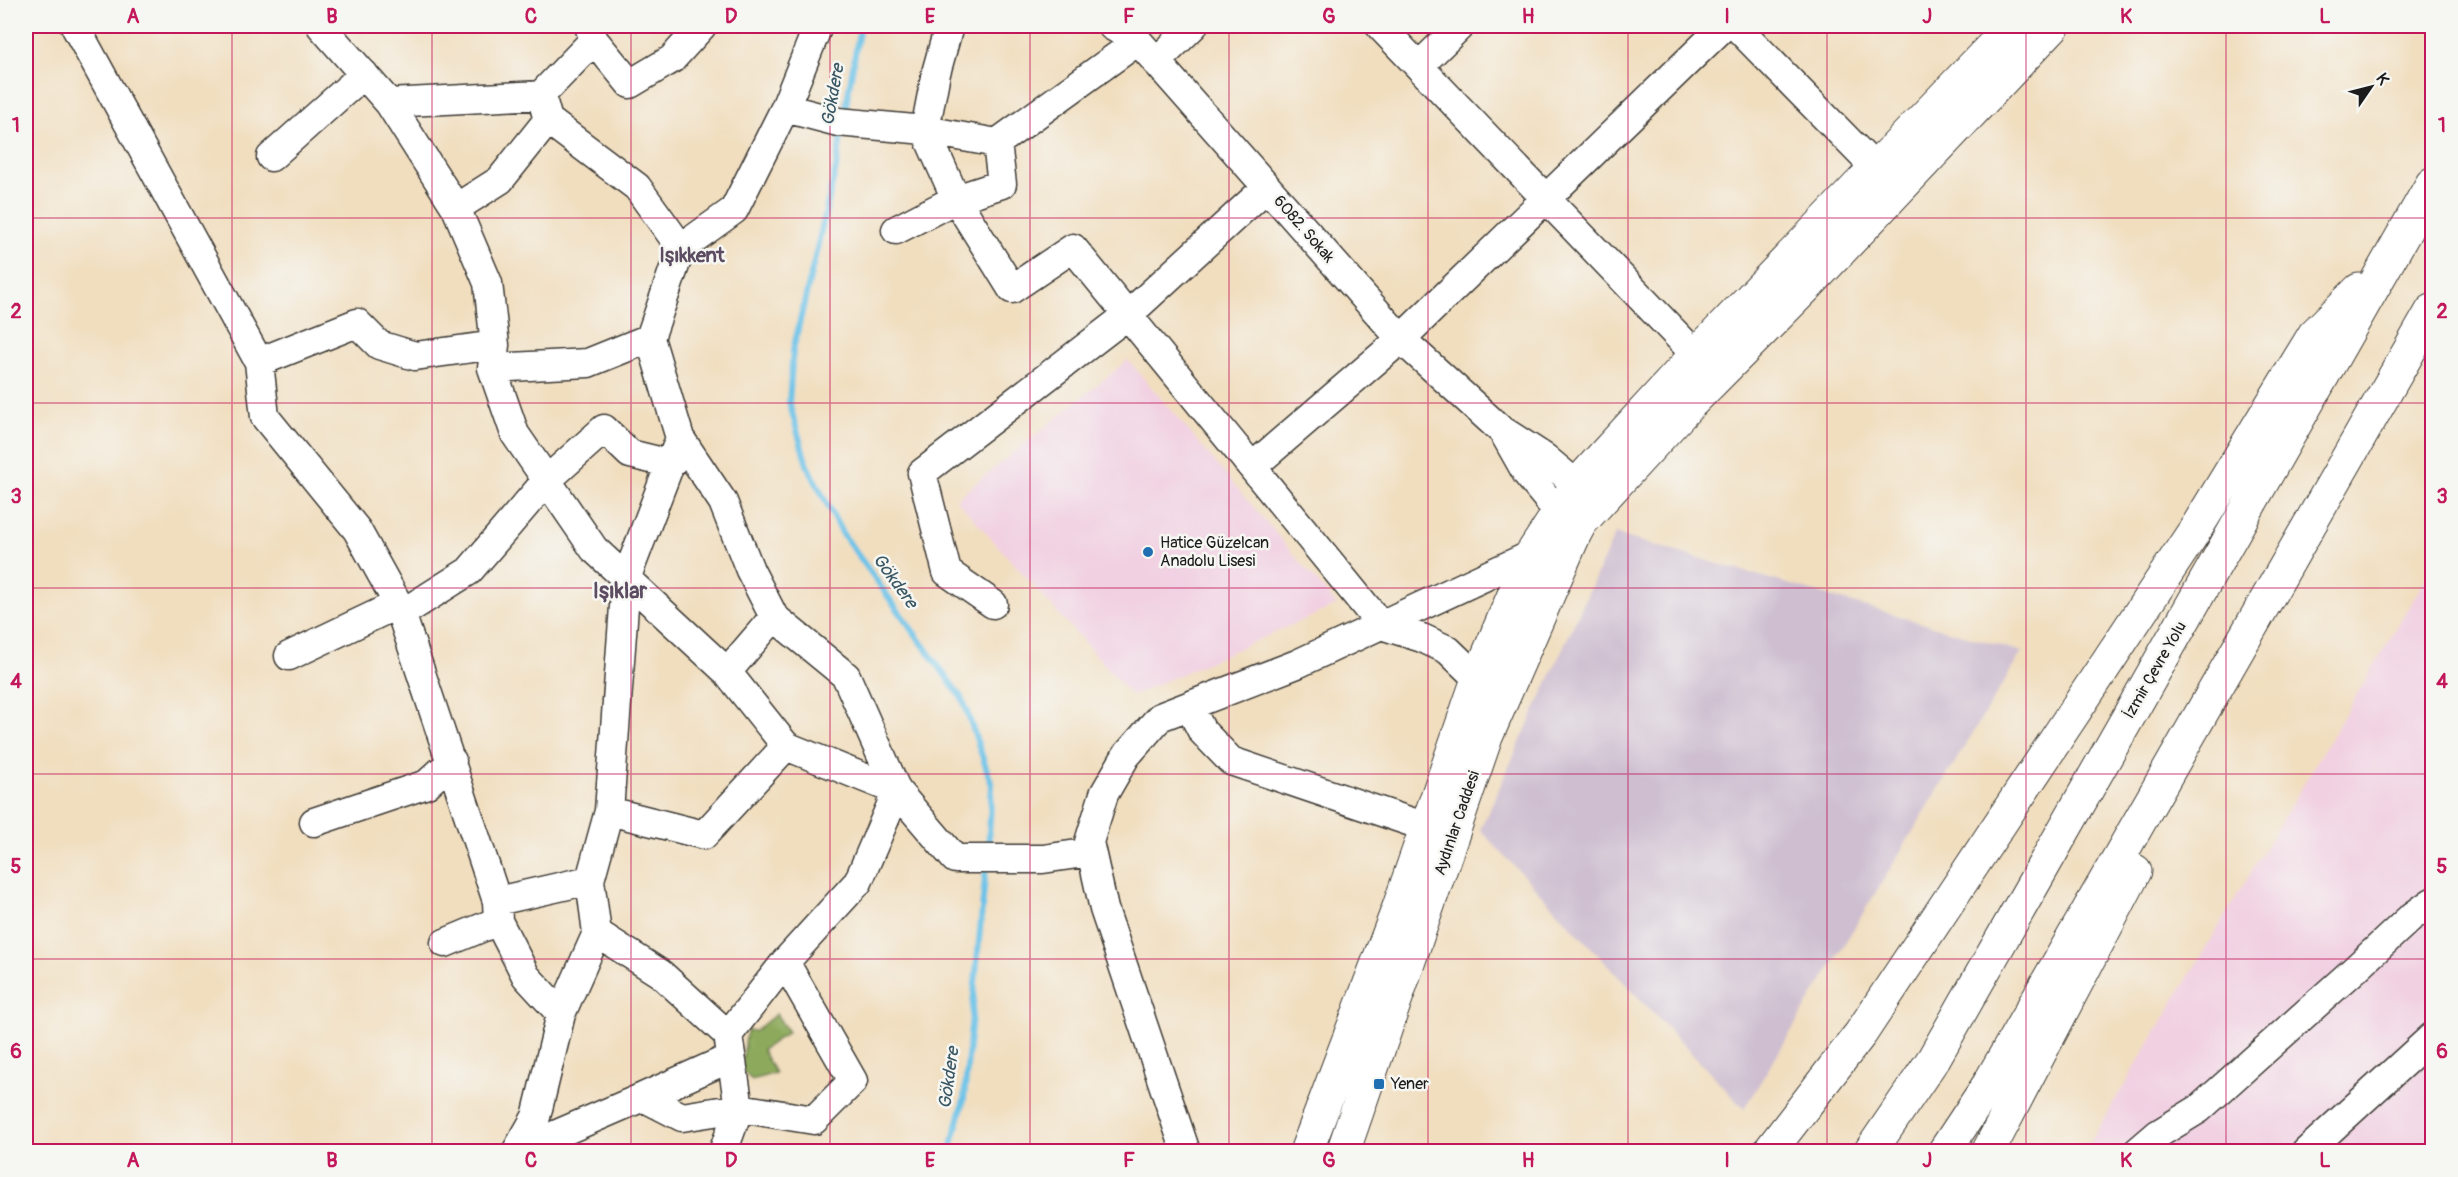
<svg xmlns="http://www.w3.org/2000/svg" width="2458" height="1177" font-family="Pangolin,sans-serif">
  <rect width="100%" height="100%" fill="#f6f6f2"/>
  <filter id="ink" filterUnits="userSpaceOnUse"><feTurbulence type="fractalNoise" baseFrequency=".0167" numOctaves="2"/><feDisplacementMap in="SourceGraphic" scale="12" xChannelSelector="R" yChannelSelector="G"/><feConvolveMatrix kernelMatrix="1 2 1 2 8 2 1 2 1" color-interpolation-filters="sRGB"/></filter>
  <filter id="wash" filterUnits="userSpaceOnUse"><feTurbulence type="fractalNoise" baseFrequency=".008" numOctaves="4" result="noise"/><feDisplacementMap in="SourceGraphic" scale="24" xChannelSelector="R" yChannelSelector="G"/><feGaussianBlur stdDeviation="1.35" result="paint"/><feColorMatrix in="noise" values="0 0 0 0 0 0 0 0 0 0 0 0 0 0 0 0 0 1.4 0 .05"/><feComposite in="paint" operator="in"/></filter>
  <g filter="url(#wash)">
    <rect width="100%" height="100%" fill="#f1debf"/>
    <path fill="#f1d0e2" d="M1128,360L1337,605L1132,696L956,499Z
      M2432,568V1151H2085Z"/>
    <path fill="#cebed0" d="M1615,534L2022,652L1744,1109L1480,830Z"/>
    <path fill="#8daa5c" stroke="#54633c" stroke-width="1.5" d="M776,1014L788,1032L762,1050L775,1073L752,1080L741,1070L747,1030L755,1031Z"/>
    <g fill="none" stroke-linecap="round" stroke-linejoin="round">
      <path stroke="#6bc2e8" stroke-width="6" d="M844,117L860,26
        M842,130L836,168L793,350L789,402L807,465L842,533L963,700L992,785L988,851
        M950,1152L964,1099L986,867"/>
    </g>
  </g>
  <g filter="url(#ink)">
    <g fill="none" stroke-linecap="round" stroke-linejoin="round">
      <g stroke="#3c3934" stroke-width="31">
        <path id="minor" d="M75,26L259,362L265,417L357,530L398,604L497,901L498,921L526,976L561,1014
          M321,26L389,103L541,95L548,120L637,187L681,248L734,210L785,108L818,26
          M949,26L936,73L925,130L956,199L1012,289L1073,248L1381,625L1422,638L1448,650L1478,679
          M1112,26L1138,41L1401,339L1500,429L1545,458L1577,485L1591,502
          M1380,26L1696,355
          M1736,26L1875,168
          M594,40L630,84L672,59L702,26
          M1156,62L1193,26
          M1419,66L1460,26
          M541,95L594,40L589,26
          M389,103L456,208L488,283L495,345L492,368L515,434L594,549L727,672L786,746L897,791L955,859H1043L1091,852
          M785,108L838,122L925,130L997,143
          M271,157L364,74
          M456,208L500,180L548,120
          M896,230L956,199L1002,184L997,143L1138,41
          M259,362L357,323L379,345L415,356L495,345
          M492,368L588,363L650,338
          M1505,435L1527,474L1572,529
          M680,438L723,502L750,570L774,617L846,676L897,791L858,882L785,962L728,1035L739,1108L723,1152
          M1252,467L1401,339L1724,26
          M993,604L947,572L922,473L1129,314L1267,187
          M401,614L469,571L546,481L604,429L630,454L671,464
          M289,656L398,604
          M727,672L774,617
          M1189,706L1202,731L1231,761L1426,827
          M609,811L704,835L786,746
          M314,822L427,784L452,761
          M497,901L590,880
          M597,933L661,974L728,1035
          M445,943L498,921
          M643,1097L730,1058
          M548,1138L643,1097L682,1117L739,1108L814,1120L853,1081L785,962
          M516,1152L536,1117L561,1014L597,933L590,880L609,811L626,579L680,438L650,338L681,248
          M1186,1152L1104,909L1089,842L1104,794L1126,756L1160,717L1297,664L1531,555
          M2137,1152L2158,1134L2199,1109L2352,972L2410,918L2432,902
          M2306,1152L2432,1037"/>
      </g>
      <g stroke="#3c3934" stroke-width="35">
        <path id="major" d="M1306,1152L1399,907L1478,679L1531,555L1577,485L1603,456L1696,355L2012,26
          M1343,1152L1486,737L1575,533L1581,522L1688,406L1806,287L2053,26"/>
      </g>
      <g stroke="#3c3934" stroke-width="35">
        <path id="highway" d="M1769,1152L1861,1033L2197,527L2314,335L2359,290
          M1870,1152L1934,1058L2432,184
          M1944,1152L1989,1084L2432,311
          M1988,1152L2135,871"/>
      </g>
      <use href="#minor" stroke="#fff" stroke-width="28"/>
      <use href="#major" stroke="#fff" stroke-width="33"/>
      <use href="#highway" stroke="#fff" stroke-width="33"/>
    </g>
  </g>
  <path fill="none" stroke="#c2185b" stroke-width="1.5" stroke-opacity="0.55" d="M232,26V1152M432,26V1152M631,26V1152M830,26V1152M1030,26V1152M1229,26V1152M1428,26V1152M1628,26V1152M1827,26V1152M2026,26V1152M2226,26V1152M26,218H2432M26,403H2432M26,588H2432M26,774H2432M26,959H2432"/>
  <g fill="#1f6fb2" stroke="#f6f6f2" stroke-width="2">
    <circle cx="1148" cy="552" r="6"/>
    <rect x="1373" y="1078" width="12" height="12" rx="3"/>
  </g>
  <g text-anchor="middle" dominant-baseline="central" stroke-width="5" stroke-linejoin="round" paint-order="stroke">
    <g font-size="16" fill="#1c1c1c" stroke="#f6f6f2">
      <text transform="translate(1304 229) rotate(49)">6082. Sokak</text>
      <text transform="translate(2155 670) rotate(-60)">İzmir Çevre Yolu</text>
      <text transform="translate(1457 823) rotate(-71)">Aydınlar Caddesi</text>
    </g>
    <g font-size="16" fill="#1c1c1c" stroke="#f6f6f2" text-anchor="start">
      <text x="1160" y="543">Hatice Güzelcan<tspan x="1160" dy="18">Anadolu Lisesi</tspan></text>
      <text x="1391" y="1084">Yener</text>
    </g>
    <g font-size="18" font-style="italic" fill="#385663" stroke="#f6f6f2">
      <text transform="translate(833 95) rotate(-80)">Gökdere</text>
      <text transform="translate(895 581) rotate(54)">Gökdere</text>
      <text transform="translate(949 1078) rotate(-82)">Gökdere</text>
    </g>
    <g font-size="20" font-weight="bold" fill="#5c4c61" stroke="#f6f6f2">
      <text x="692" y="255">Işıkkent</text>
    </g>
    <g font-size="22" font-weight="bold" fill="#5c4c61" stroke="#f6f6f2">
      <text x="620" y="591">Işıklar</text>
    </g>
  </g>
  <rect width="2458" height="1177" fill="none" stroke="#f6f6f2" stroke-width="66"/>
  <g transform="translate(2371 87) rotate(55)" stroke="#f6f6f2" stroke-width="4.5" paint-order="stroke">
  <path d="M0-4.5L10 22L0 15L-10 22Z" fill="#1c1c1c"/>
  <text y="-9" font-size="16" font-weight="bold" text-anchor="middle" fill="#1c1c1c">K</text>
  </g>
  <rect x="33" y="33" width="2392" height="1111" fill="none" stroke="#c2185b" stroke-width="2"/>
  <g font-size="20" text-anchor="middle" font-weight="bold" fill="#c2185b">
    <text x="133" y="23">A</text>
    <text x="332" y="23">B</text>
    <text x="531" y="23">C</text>
    <text x="731" y="23">D</text>
    <text x="930" y="23">E</text>
    <text x="1129" y="23">F</text>
    <text x="1329" y="23">G</text>
    <text x="1528" y="23">H</text>
    <text x="1727" y="23">I</text>
    <text x="1927" y="23">J</text>
    <text x="2126" y="23">K</text>
    <text x="2325" y="23">L</text>
    <text x="16" y="132">1</text>
    <text x="2442" y="132">1</text>
    <text x="16" y="318">2</text>
    <text x="2442" y="318">2</text>
    <text x="16" y="503">3</text>
    <text x="2442" y="503">3</text>
    <text x="16" y="688">4</text>
    <text x="2442" y="688">4</text>
    <text x="16" y="873">5</text>
    <text x="2442" y="873">5</text>
    <text x="16" y="1058">6</text>
    <text x="2442" y="1058">6</text>
    <text x="133" y="1167">A</text>
    <text x="332" y="1167">B</text>
    <text x="531" y="1167">C</text>
    <text x="731" y="1167">D</text>
    <text x="930" y="1167">E</text>
    <text x="1129" y="1167">F</text>
    <text x="1329" y="1167">G</text>
    <text x="1528" y="1167">H</text>
    <text x="1727" y="1167">I</text>
    <text x="1927" y="1167">J</text>
    <text x="2126" y="1167">K</text>
    <text x="2325" y="1167">L</text>
  </g>
</svg>
